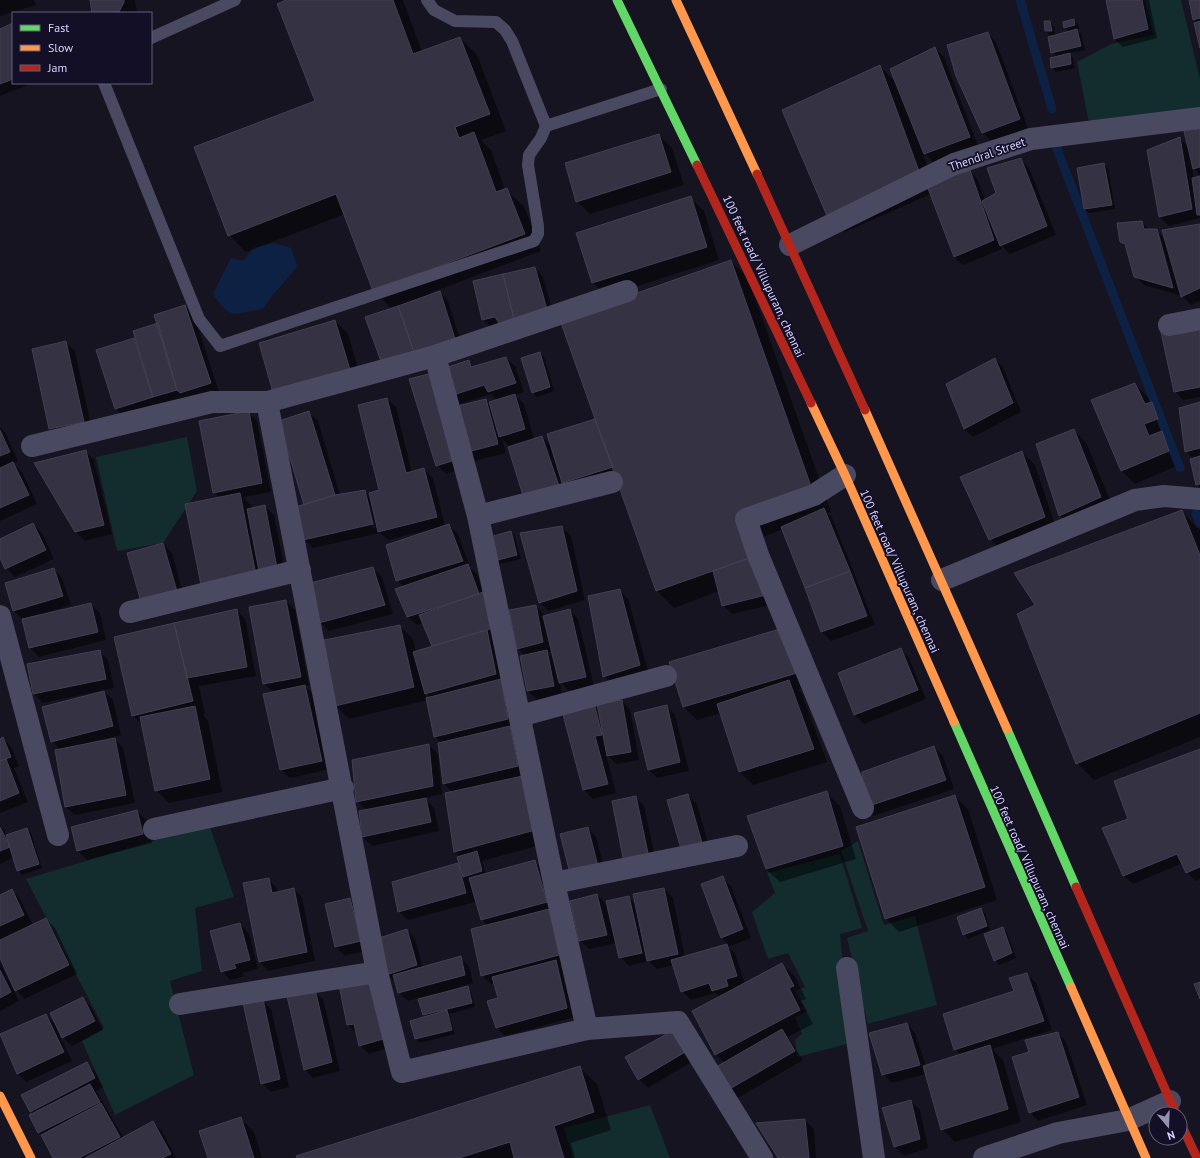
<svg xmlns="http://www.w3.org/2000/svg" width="1200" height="1158" font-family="'PT Sans',sans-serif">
  <rect width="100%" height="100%" fill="#161421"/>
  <path fill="#132c2d" d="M1145,0H1181L1200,79V109L1089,123L1077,62L1111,44L1154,35Z
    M187,437L197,491L163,543L117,551L96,457Z
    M209,824L234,897L195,908L202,971L170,981L194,1075L115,1115L82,1041L104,1028L26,879Z
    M858,841L884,925L915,916L937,1005L868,1024L847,938L868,931L841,851Z
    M840,854L862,928L840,934L851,1043L797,1057L795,1040L802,1034L795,1018L807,1011L795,991L805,987L788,953L768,959L752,912L775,893L767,873Z
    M650,1105L670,1158H573L564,1128Z"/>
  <path fill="#0d2144" d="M275,243L291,248L297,266C286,282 273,292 263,309C233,313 233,323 213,294L231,258L243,261L254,247Z"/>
  <path fill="#0007" fill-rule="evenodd" d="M0,0H34L36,5L0,16Z
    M91,0H135L137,13H93Z
    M289,0H403L422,52L460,38L477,55L506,131L481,140L491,150L505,190L524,206L541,251L430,293V295L440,292L448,301L464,351L392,309L374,291L345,214L246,252L229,235L316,101Z
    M1107,0H1149L1157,38L1123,47L1114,38Z
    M1190,0H1200V44L1197,23L1194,20Z
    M1074,20L1078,24L1079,29L1077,30L1081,34L1085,50L1069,53L1073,58L1075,68L1056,72L1052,68L1051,59L1057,57L1052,52L1070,32L1065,28L1064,23Z
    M1050,22L1054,26L1055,35H1050L1046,31Z
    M13,24V83H33L0,96V30Z
    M988,33L996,42L1028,128L992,142L983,133L957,76Z
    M935,48L944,57L978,146L934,163L925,154L918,136L917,137L934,184L970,171L978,180L985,201L997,193L1021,159L1029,168L1056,235L1010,254L1000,244L1002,249L963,265L954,257L931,194L845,232L827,215L880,66L897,84Z
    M1200,129V175L1192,167L1194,178L1200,177V218L1169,226L1160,217L1149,151L1180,139L1189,147Z
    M659,135L672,148L684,185L590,214L577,201Z
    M1104,164L1108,168L1115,209L1089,213L1085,209Z
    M691,198L704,211L719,260L606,296L593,283Z
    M1141,222L1150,230H1156L1165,239L1200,225V301L1191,305L1182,296L1144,285L1135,276L1128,249L1121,242Z
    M731,261L748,278L831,512L827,513L832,518L875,625L831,641L822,632L783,529L763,537L779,603L732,614L723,605L719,591L674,608L656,590L617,477L568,497L520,442L509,446L502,439L506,453L474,461L465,452L486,400L492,405L497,400L491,394L460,404L451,395L469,362L474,367L506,358L515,366L524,392L515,395L524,404L534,439L542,437L552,446L548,435L596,419Z
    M535,268L543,277L556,322L492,328L483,319Z
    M185,306L194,315L219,392L125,417L116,409L133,339L138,344L159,324Z
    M335,321L348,334L363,386L288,408L275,395Z
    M1200,323V397L1183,400L1175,391Z
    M66,342L75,351L92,431L59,438L50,429L33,349Z
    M540,353L544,357L554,391L537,397L533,393Z
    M995,359L1003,367L1021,412L973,437L964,429Z
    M410,379L464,468L446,474L437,465Z
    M1135,384L1148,397L1151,404L1165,417L1171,432L1164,435L1175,445L1181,464L1135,484L1122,471L1092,400Z
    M387,399L396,407L412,473L424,469L433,478L445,526L449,525L458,534L470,568L477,574L484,595L552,842L482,861L486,874L534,861L543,869L567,964L560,966L564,970L575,1017L505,1036L496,1027L500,999L495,983L491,984L482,975L488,926L482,919L471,880H469L475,902L408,920L399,912L458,864L461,868L460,857L455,852L446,794L453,793L444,784L439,744L442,743L435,737L428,700L349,719L336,706L400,626L413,639L416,652L433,647L424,623L417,625L408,617L404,587L397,580L432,529L388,540L380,533L313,548L304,539L309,413L318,421L340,495L365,491L371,498L380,491ZM366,500H368L375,528L373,529ZM425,692L431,698L426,699Z
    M1200,403V488L1197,484L1194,459L1186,451Z
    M248,412L257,421L271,492L243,497L253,508L265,507L274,515L286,577L215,598L220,498L214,492Z
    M0,427L5,432L18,461L13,463L22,472L37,504L0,521Z
    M1074,430L1087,444L1114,510L1073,528L1060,515Z
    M85,451L94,460L112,534L85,541L76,532Z
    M1022,452L1035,465L1057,530L1003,552L990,539Z
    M1182,511L1200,531V737L1094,780L1077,763Z
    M33,524L42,533L54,559L15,577L6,568L0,555V540Z
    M562,527L571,536L585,600L548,611L540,602Z
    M511,532L515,536L521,559L499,564L491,538Z
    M163,544L172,553L186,604H143Z
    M54,569L62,578L71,605L45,613L46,615L91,604L100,613L106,640L39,657L30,648L23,620L14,611L6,584Z
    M373,569L382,577L393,614L329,631L320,622Z
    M620,590L628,599L649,674L613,685L604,676Z
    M286,601L295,610L309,685L305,686L314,695L331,769L290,778L281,770L274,693L264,683Z
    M536,606L545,616L570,610L578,619L594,686L569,691L560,682L562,695L537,700L528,691L521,657L525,656L518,649L510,610ZM553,651L554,659L548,652Z
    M237,610L245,619L256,676L199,686L205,714L203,715L208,720L222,792L169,803L156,790L143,725L133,715Z
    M783,629L809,686L798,690L802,694L827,762L753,785L740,772L721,713L697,720L684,707L671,663Z
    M901,650L909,658L926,699L864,724L855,715L839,674Z
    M99,651L108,660L114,688L43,703L34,694L28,665Z
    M103,691L113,700L121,735L92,742L93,744L115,739L123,748L135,803L75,815L66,807L60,750L52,741Z
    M621,701L630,709L639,760L616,764L606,754L616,793L593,799L584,790L594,704L599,709Z
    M666,706L675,715L689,771L657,778L649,770Z
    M3,738L11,747L19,766L14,768L28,802L0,813V740Z
    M429,745L438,754L442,794L424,798L434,808L439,831L372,846L363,837L360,812L367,811L357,801Z
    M934,747L943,756L954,789L873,816L864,808Z
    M1200,750V879L1195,881L1187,872L1183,863L1133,884L1124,876L1130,820Z
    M826,793L840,806L856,859L780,882L766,869Z
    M688,795L697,804L710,851L691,857Z
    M955,796L968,809L997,900L899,932L886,919L857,828Z
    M635,797L644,806L657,866L634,872Z
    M137,811L146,820L152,843L87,860L78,851L72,827Z
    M0,825L7,835L27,829L31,833L42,868L22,875L18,870L14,857L0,864Z
    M588,828L596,837L607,879L562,834Z
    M722,877L731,886L751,938L728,947L735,953L745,984L782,964L795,977L806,999L801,1001L813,1024L788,1037L803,1060L738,1098L729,1089L725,1063L716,1055L693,1011L720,997L715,993L691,1000L682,991L674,965L657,969L649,961L629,966L620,957L617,943L589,949L580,941L597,895L606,904L610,922L629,897L636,905L664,889L673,898L685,957L728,944L721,937Z
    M268,879L277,888L278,892L294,889L302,898L315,961L268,971L260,962Z
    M12,890L20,899L33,925L46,919L55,928L77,974L24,999L16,990L0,956V896Z
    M350,899L359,908L369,950L345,956L336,947L326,905Z
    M980,909L985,913L990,930L968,939L964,934Z
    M240,924L249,933L258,969L242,973L244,976L230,980L222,971Z
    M1003,928L1007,932L1016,958L999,965L995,960Z
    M407,930L415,939L423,968L460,957L469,966L473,983L447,991V993L467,987L471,992L475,1007L449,1014L455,1034L420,1043L416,1039L411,1021L426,1017L419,998L408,1001L399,993L396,983L387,974Z
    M0,963L19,1001L0,1011Z
    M1027,974L1036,983L1052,1030L992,1049L1003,1060L1021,1122L955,1142L942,1129L926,1074L892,1083L883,1074L907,1024L915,1033L926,1066L961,1055L955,1049L1016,992Z
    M375,987L391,1047L369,1054L360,1045L357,1034L348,1025Z
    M314,991L323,999L340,1071L313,1078L305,1069Z
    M82,998L91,1007L103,1030L72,1046L59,1034L72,1061L26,1082L17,1073L0,1035L46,1015L57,1026Z
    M262,1000L271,1009L289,1087L271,1092L262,1083Z
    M1058,1033L1066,1042L1087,1105L1038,1121L1030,1112V1052Z
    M682,1040L700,1057L648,1088L639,1079Z
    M86,1063L95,1072L103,1087L96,1091L124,1138L153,1123L162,1131L176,1158H54L30,1115L33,1114L31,1111Z
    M579,1067L597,1084L611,1130L571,1143L575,1158H298Z
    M911,1101L920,1110L928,1148L904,1156L895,1147L884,1109Z
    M241,1119L254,1132L262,1158H209Z
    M805,1120L814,1129L816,1158H780Z"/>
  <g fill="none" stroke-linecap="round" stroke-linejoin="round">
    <path stroke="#0d2144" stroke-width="9" d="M1020,0L1052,109
      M1057,149L1180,468
      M1196,514L1200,523"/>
  </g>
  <path fill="#343243" stroke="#433f54" d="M90,0H124V2L119,12L92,13Z
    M286,0H393L413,54L460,37L490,114L455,127L459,138L474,132L496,192L507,188L525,234L373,291L336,194L228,236L194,147L315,101L277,4Z
    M1106,0H1142L1148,29L1114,39Z
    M1189,0H1200V18L1193,20Z
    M1074,19L1075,25L1064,28L1063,22Z
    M1044,21H1050L1052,31H1045Z
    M1200,21V48L1194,23Z
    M13,23V79L0,84V29Z
    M1077,29L1081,46L1051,53L1048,37Z
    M988,32L1020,119L982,133L956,76L947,45Z
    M935,47L970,137L924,154L890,69Z
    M1070,53L1071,64L1051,68L1050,58Z
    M880,65L920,174L827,216L782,110Z
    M1200,128V167L1193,169L1184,131Z
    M659,134L671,172L576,202L565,163Z
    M1180,137L1192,209L1159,217L1147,150Z
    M1021,158L1047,226L1000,246L982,201L996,193L987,168Z
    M1104,163L1112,205L1084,209L1077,168Z
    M970,170L994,240L954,257L927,186Z
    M1200,176V215H1197L1192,178Z
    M691,196L707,247L592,283L576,233Z
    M1142,221L1144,229H1157L1173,288L1134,277L1125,244L1120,242L1117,223Z
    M1200,224V288L1181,297L1162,230Z
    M731,260L814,495L746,519L758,555L656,591L560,320Z
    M535,267L548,313L515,323L503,274Z
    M503,274L515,323H499L495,317L482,320L473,281Z
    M440,291L456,342L415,355L398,306Z
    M185,305L211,383L180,393L177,390L154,315Z
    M398,306L415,355L383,367L365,317Z
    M335,320L351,373L274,396L259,343Z
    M1200,322V387L1174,392L1160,328Z
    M158,323L177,390L153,397L133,331Z
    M134,338L153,397L115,409L96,350Z
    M66,341L84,422L49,429L32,349Z
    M540,352L550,387L532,393L521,358Z
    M506,357L516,383L488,392L484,385L450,396L442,369L469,360L471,367Z
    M995,358L1013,403L964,429L946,384Z
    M436,372L455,460L436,466L409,379Z
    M1135,383L1145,404L1152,402L1158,419L1144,424L1149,436L1162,431L1169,451L1121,471L1091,400Z
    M515,394L525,429L499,437L489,402Z
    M387,398L406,473L424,468L437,517L378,532L369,493L379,490L358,405Z
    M486,399L498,444L464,453L453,407Z
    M1200,402V448L1185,452L1179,408Z
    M249,411L262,483L213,493L199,421Z
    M309,411L335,495L304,505L279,421Z
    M595,419L613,467L562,483L547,434Z
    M1074,429L1101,497L1059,516L1036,444Z
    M0,430L10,452L0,456Z
    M542,436L560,489L525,502L508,447Z
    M86,450L104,525L75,532L34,463Z
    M1022,451L1045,517L989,540L960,477Z
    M1200,456V484L1196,485L1190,459Z
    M13,462L29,495L0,508V468Z
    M365,490L373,524L303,540L295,507L335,495Z
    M240,493L256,575L201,585L185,504Z
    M265,505L277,568L259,571L247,509Z
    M824,508L850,571L805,588L781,527Z
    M1182,510L1200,555V713L1076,764L1017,614L1035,605L1014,573Z
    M33,523L46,550L5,569L0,558V539Z
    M449,524L463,561L396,581L386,545Z
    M562,526L577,591L539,603L520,533Z
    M511,531L517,555L494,561L490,537Z
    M163,543L178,595L142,605L127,553Z
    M757,555L770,594L722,606L713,571Z
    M468,564L479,594L407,617L395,589Z
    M373,567L385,605L319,623L310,583Z
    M54,568L63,596L13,611L5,583Z
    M850,571L867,616L821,632L805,588Z
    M620,589L640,665L603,677L588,596Z
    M483,592L493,628L432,646L419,615Z
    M286,600L301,677L263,684L249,607Z
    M91,603L98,632L29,648L22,619Z
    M536,605L543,642L517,649L509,610Z
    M237,609L247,667L187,678L174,623Z
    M570,609L586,677L559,683L543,616Z
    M174,623L193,701L132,716L114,637Z
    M400,625L414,687L335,706L324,640Z
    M783,628L797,673L683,707L669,662Z
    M487,630L496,674L425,694L413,652Z
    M901,648L918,690L854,715L838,673Z
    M100,650L106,679L33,694L27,664Z
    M547,650L554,686L527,691L520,656Z
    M501,679L508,719L434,737L426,698Z
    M789,680L814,749L739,772L717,704Z
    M305,685L322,761L280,770L263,694Z
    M104,691L113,726L51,742L42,707Z
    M622,700L631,752L607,756L597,704Z
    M594,703L602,735L595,736L608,784L583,790L562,711Z
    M667,705L680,762L648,770L634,713Z
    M195,706L210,779L155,791L140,717Z
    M510,726L518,766L443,784L438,743Z
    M3,737L11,757L0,761V739Z
    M115,738L126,795L65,807L55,750Z
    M429,744L433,786L356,802L352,760Z
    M934,746L946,780L863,808L862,772Z
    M1200,749V867L1186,873L1177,854L1123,876L1102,828L1128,819L1114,781Z
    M6,759L19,793L0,801V761Z
    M527,775L539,829L454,852L445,793Z
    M827,791L843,846L766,869L747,816Z
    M688,794L702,843L681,849L667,800Z
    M955,795L985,887L885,919L856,827Z
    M636,796L649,858L624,863L612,801Z
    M426,798L431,822L362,837L359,811Z
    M137,810L143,834L77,851L71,827Z
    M0,827L10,847L0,851Z
    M588,827L599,870L571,877L560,834Z
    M27,828L39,864L17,871L6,835Z
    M477,851L482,871L463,877L457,857Z
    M535,860L547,902L481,920L469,878Z
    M458,863L466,893L398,912L392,882Z
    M723,876L743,929L721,938L701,884Z
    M269,878L272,893L294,888L307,952L259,962L243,883Z
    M664,888L678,954L647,961L633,894Z
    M12,889L24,915L0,926V895Z
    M597,894L607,935L579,941L570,901Z
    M629,896L642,953L619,958L606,901Z
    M350,898L361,941L335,947L325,904Z
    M981,908L987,926L963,935L957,917Z
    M549,909L559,955L481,976L471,929Z
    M46,918L69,965L15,991L0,958V940Z
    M240,923L250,960L234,964L236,968L221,972L210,931Z
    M1003,927L1012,953L994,961L984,934Z
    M407,929L417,965L386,975L376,939Z
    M727,944L737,976L726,979L728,986L712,991L709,983L681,992L671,960Z
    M461,956L465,975L398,993L393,975Z
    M556,960L567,1008L496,1028L487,1001L498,998L492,977Z
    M782,963L794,986L789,988L800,1010L715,1055L692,1011Z
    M0,970L11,992L0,998Z
    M1027,973L1044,1021L954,1050L943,1014L1014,991L1009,978Z
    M367,977L383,1039L359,1046L354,1024L347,1025L339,985Z
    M1200,982V999L1194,984Z
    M468,986L472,1003L423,1015L418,999Z
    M315,989L332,1062L304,1070L287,996Z
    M83,997L95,1021L62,1038L50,1013Z
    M263,999L280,1079L261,1084L243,1003Z
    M447,1010L452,1030L415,1039L410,1021Z
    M46,1014L64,1052L17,1074L0,1034Z
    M907,1023L920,1065L882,1075L869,1033Z
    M782,1029L795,1051L728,1090L716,1067Z
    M674,1030L692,1048L638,1080L625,1057Z
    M1058,1032L1079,1097L1029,1113L1012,1057L1029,1052L1025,1040Z
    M990,1045L1008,1109L941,1130L923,1066Z
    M87,1062L95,1078L30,1112L21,1095Z
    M580,1066L594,1112L554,1126L564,1158H514L510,1142L459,1158H297L296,1156Z
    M90,1084L100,1102L38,1133L29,1115Z
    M911,1100L920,1139L894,1147L882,1108Z
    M101,1103L120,1137L79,1158H53L41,1135Z
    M241,1117L254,1158H208L199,1131Z
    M805,1119L809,1158H778L756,1123Z
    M153,1121L171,1154L162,1158H85Z"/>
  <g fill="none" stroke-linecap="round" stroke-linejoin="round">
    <path stroke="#4a4962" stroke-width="12" d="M151,38L235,0
      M104,83L199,319L220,346L534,241L538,234V226L528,165L529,155L541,138L546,126L512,41L505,30L496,22L455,21L434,10L427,0
      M546,126L661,89"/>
    <path stroke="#4a4962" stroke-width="22" d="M790,245L954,164L1031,139L1200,118
      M1169,325L1200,319
      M435,356L478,516L554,883L587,1029
      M267,402L377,972L402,1072L587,1029L678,1022L762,1158
      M32,446L212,402H267L435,356L627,291
      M845,475L814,495L746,519L758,555L863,808
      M478,516L612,482
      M942,580L1135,500L1164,496L1200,499
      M130,612L300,570
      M0,616L58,835
      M520,716L666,676
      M154,829L343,788
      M554,883L737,846
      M847,968L874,1158
      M180,1004L377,972
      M984,1158L1058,1133L1128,1120L1170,1101"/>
    <path stroke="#63d668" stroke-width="9" d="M617,0L697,165
      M954,722L1071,987
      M1007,729L1076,887"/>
    <path stroke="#ff974d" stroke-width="9" d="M676,0L757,174
      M811,403L845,475L954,722
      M865,410L1007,729
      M1071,987L1146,1158
      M0,1096L31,1158"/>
    <path stroke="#b3261e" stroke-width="9" d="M697,165L811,403
      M757,174L865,410
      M1076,887L1176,1114
      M1180,1122L1197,1158"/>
  </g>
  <g text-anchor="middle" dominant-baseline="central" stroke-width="3.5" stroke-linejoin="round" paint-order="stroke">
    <g font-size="12" fill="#d9d4ff" stroke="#130f26">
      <text transform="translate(987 154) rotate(-19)">Thendral Street</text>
      <text transform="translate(764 276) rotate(65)">100 feet road/ Villupuram, chennai</text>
      <text transform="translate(900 571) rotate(66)">100 feet road/ Villupuram, chennai</text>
      <text transform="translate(1030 867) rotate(66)">100 feet road/ Villupuram, chennai</text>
    </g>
  </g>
  <rect x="12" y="12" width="140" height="72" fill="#130f26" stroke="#625e7d"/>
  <rect x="20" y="25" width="20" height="6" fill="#63d668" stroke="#625e7d"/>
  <text x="48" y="32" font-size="12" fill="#d9d4ff">Fast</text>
  <rect x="20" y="45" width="20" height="6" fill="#ff974d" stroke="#625e7d"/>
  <text x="48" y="52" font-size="12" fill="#d9d4ff">Slow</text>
  <rect x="20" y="65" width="20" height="6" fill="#b3261e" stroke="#625e7d"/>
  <text x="48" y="72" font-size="12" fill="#d9d4ff">Jam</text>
  <g transform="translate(1168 1126) rotate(161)"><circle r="19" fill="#130f26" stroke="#625e7d"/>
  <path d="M0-3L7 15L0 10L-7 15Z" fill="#9591b1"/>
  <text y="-6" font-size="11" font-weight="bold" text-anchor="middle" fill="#d9d4ff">N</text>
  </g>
</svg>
